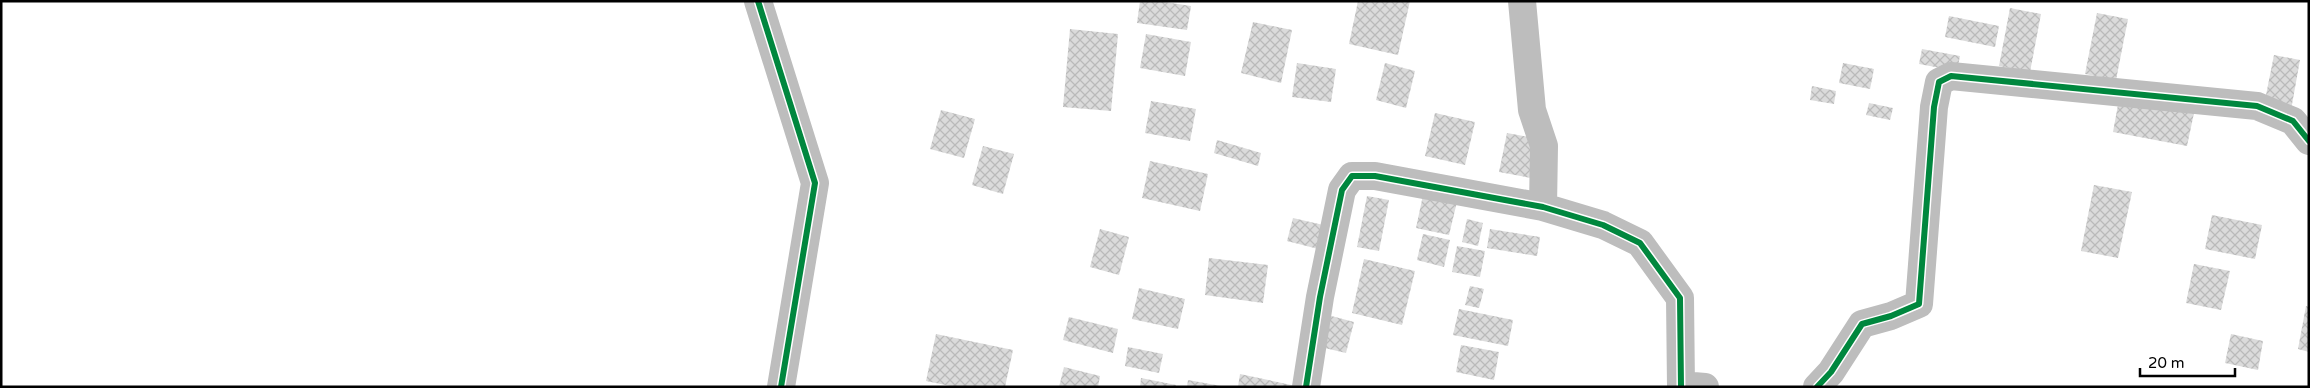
<svg xmlns="http://www.w3.org/2000/svg" width="2310" height="388" font-family="'Varela Round',sans-serif">
  <defs>
    <pattern id="building-cross-hatch" width="8" height="8" patternUnits="userSpaceOnUse" patternTransform="scale(1.25)"><rect width="8" height="8" fill="#dbdbdb"/><path d="M0 0l8 8M0 8l8-8" fill="none" stroke="#bababa"/></pattern>
  </defs>
  <rect width="100%" height="100%" fill="#fff"/>
  <path fill="url(#building-cross-hatch)" d="M1140,1H1158L1191,6L1187,30L1137,23Z
    M1358,1H1410L1398,55L1349,44Z
    M2010,8L2041,14L2030,72L1999,66Z
    M2097,13L2128,19L2116,80L2085,74Z
    M1949,16L1999,26L1995,47L1945,37Z
    M1253,22L1292,30L1281,83L1241,73Z
    M1070,29L1118,34L1111,111L1063,107Z
    M1146,34L1191,42L1185,76L1140,68Z
    M1922,49L1960,56L1957,71L1919,64Z
    M2274,55L2300,60L2291,110L2264,105Z
    M1297,63L1336,69L1331,102L1292,97Z
    M1385,63L1415,71L1406,108L1376,100Z
    M1843,63L1874,69L1870,89L1839,83Z
    M1812,86L1836,91L1834,104L1810,100Z
    M2119,99L2194,113L2187,146L2113,132Z
    M1151,101L1196,109L1190,141L1145,133Z
    M1869,103L1893,108L1890,120L1866,115Z
    M941,110L975,119L964,158L930,149Z
    M1435,113L1475,122L1465,165L1425,156Z
    M1507,133L1539,139L1531,178L1499,172Z
    M1217,140L1261,153L1258,166L1214,153Z
    M983,146L1014,154L1003,194L972,185Z
    M1150,161L1208,174L1200,211L1142,198Z
    M2094,185L2132,192L2118,258L2081,251Z
    M1423,195L1457,202L1449,235L1416,228Z
    M1367,196L1389,200L1379,251L1357,247Z
    M2212,215L2262,225L2255,259L2205,249Z
    M1293,218L1332,227L1326,251L1287,241Z
    M1467,219L1483,223L1478,246L1462,242Z
    M1100,229L1129,237L1119,275L1090,267Z
    M1490,229L1540,237L1537,256L1487,248Z
    M1423,234L1450,240L1444,267L1417,260Z
    M1457,246L1485,251L1480,277L1452,272Z
    M1209,258L1268,265L1263,303L1205,295Z
    M1364,259L1415,271L1402,325L1352,313Z
    M2194,264L2230,271L2221,310L2186,303Z
    M1470,286L1484,289L1479,308L1465,305Z
    M1139,288L1185,299L1178,329L1132,319Z
    M2306,306L2309,307V352L2298,349Z
    M1459,309L1513,320L1508,346L1453,335Z
    M1324,314L1354,322L1346,353L1316,346Z
    M1069,317L1118,329L1113,353L1063,340Z
    M936,334L1013,350L1005,387H955L926,381Z
    M2231,334L2263,341L2258,370L2225,363Z
    M1461,345L1499,352L1494,380L1456,372Z
    M1128,347L1163,354L1159,373L1125,366Z
    M1064,367L1100,376L1098,387H1059Z
    M1240,374L1296,386V387H1238Z
    M1141,378L1176,385L1175,387H1140Z
    M1188,380L1221,386V387H1187Z"/>
  <g fill="none" stroke-linecap="round" stroke-linejoin="round">
    <path stroke="#bdbdbd" stroke-width="28" d="M758,1L815,183L781,387
      M1522,1L1532,110L1544,146L1543,207
      M1681,385L1705,387
      M1306,387L1320,297L1342,190L1352,176H1375L1543,207L1603,225L1640,243L1680,298L1681,387
      M1817,387L1831,372L1862,324L1891,316L1919,304L1934,107L1939,82L1951,76L2257,106L2293,121L2309,141"/>
    <g stroke="#fff" stroke-width="9">
      <path id="cycleway" d="M758,1L815,183L781,387
        M1306,387L1320,297L1342,190L1352,176H1375L1543,207L1603,225L1640,243L1680,298L1681,387
        M1817,387L1831,372L1862,324L1891,316L1919,304L1934,107L1939,82L1951,76L2257,106L2293,121L2309,141"/>
    </g>
    <use href="#cycleway" stroke="#00873e" stroke-width="6"/>
  </g>
  <rect width="2310" height="388" fill="none" stroke="#000000" stroke-width="5"/>
  <path d="M2140 368v8h95v-8" fill="none" stroke="#000000" stroke-width="2.5"/>
  <text x="2148" y="368" font-size="15" fill="#000000" stroke="#ffffff" stroke-width="4" paint-order="stroke">20 m</text>
</svg>
